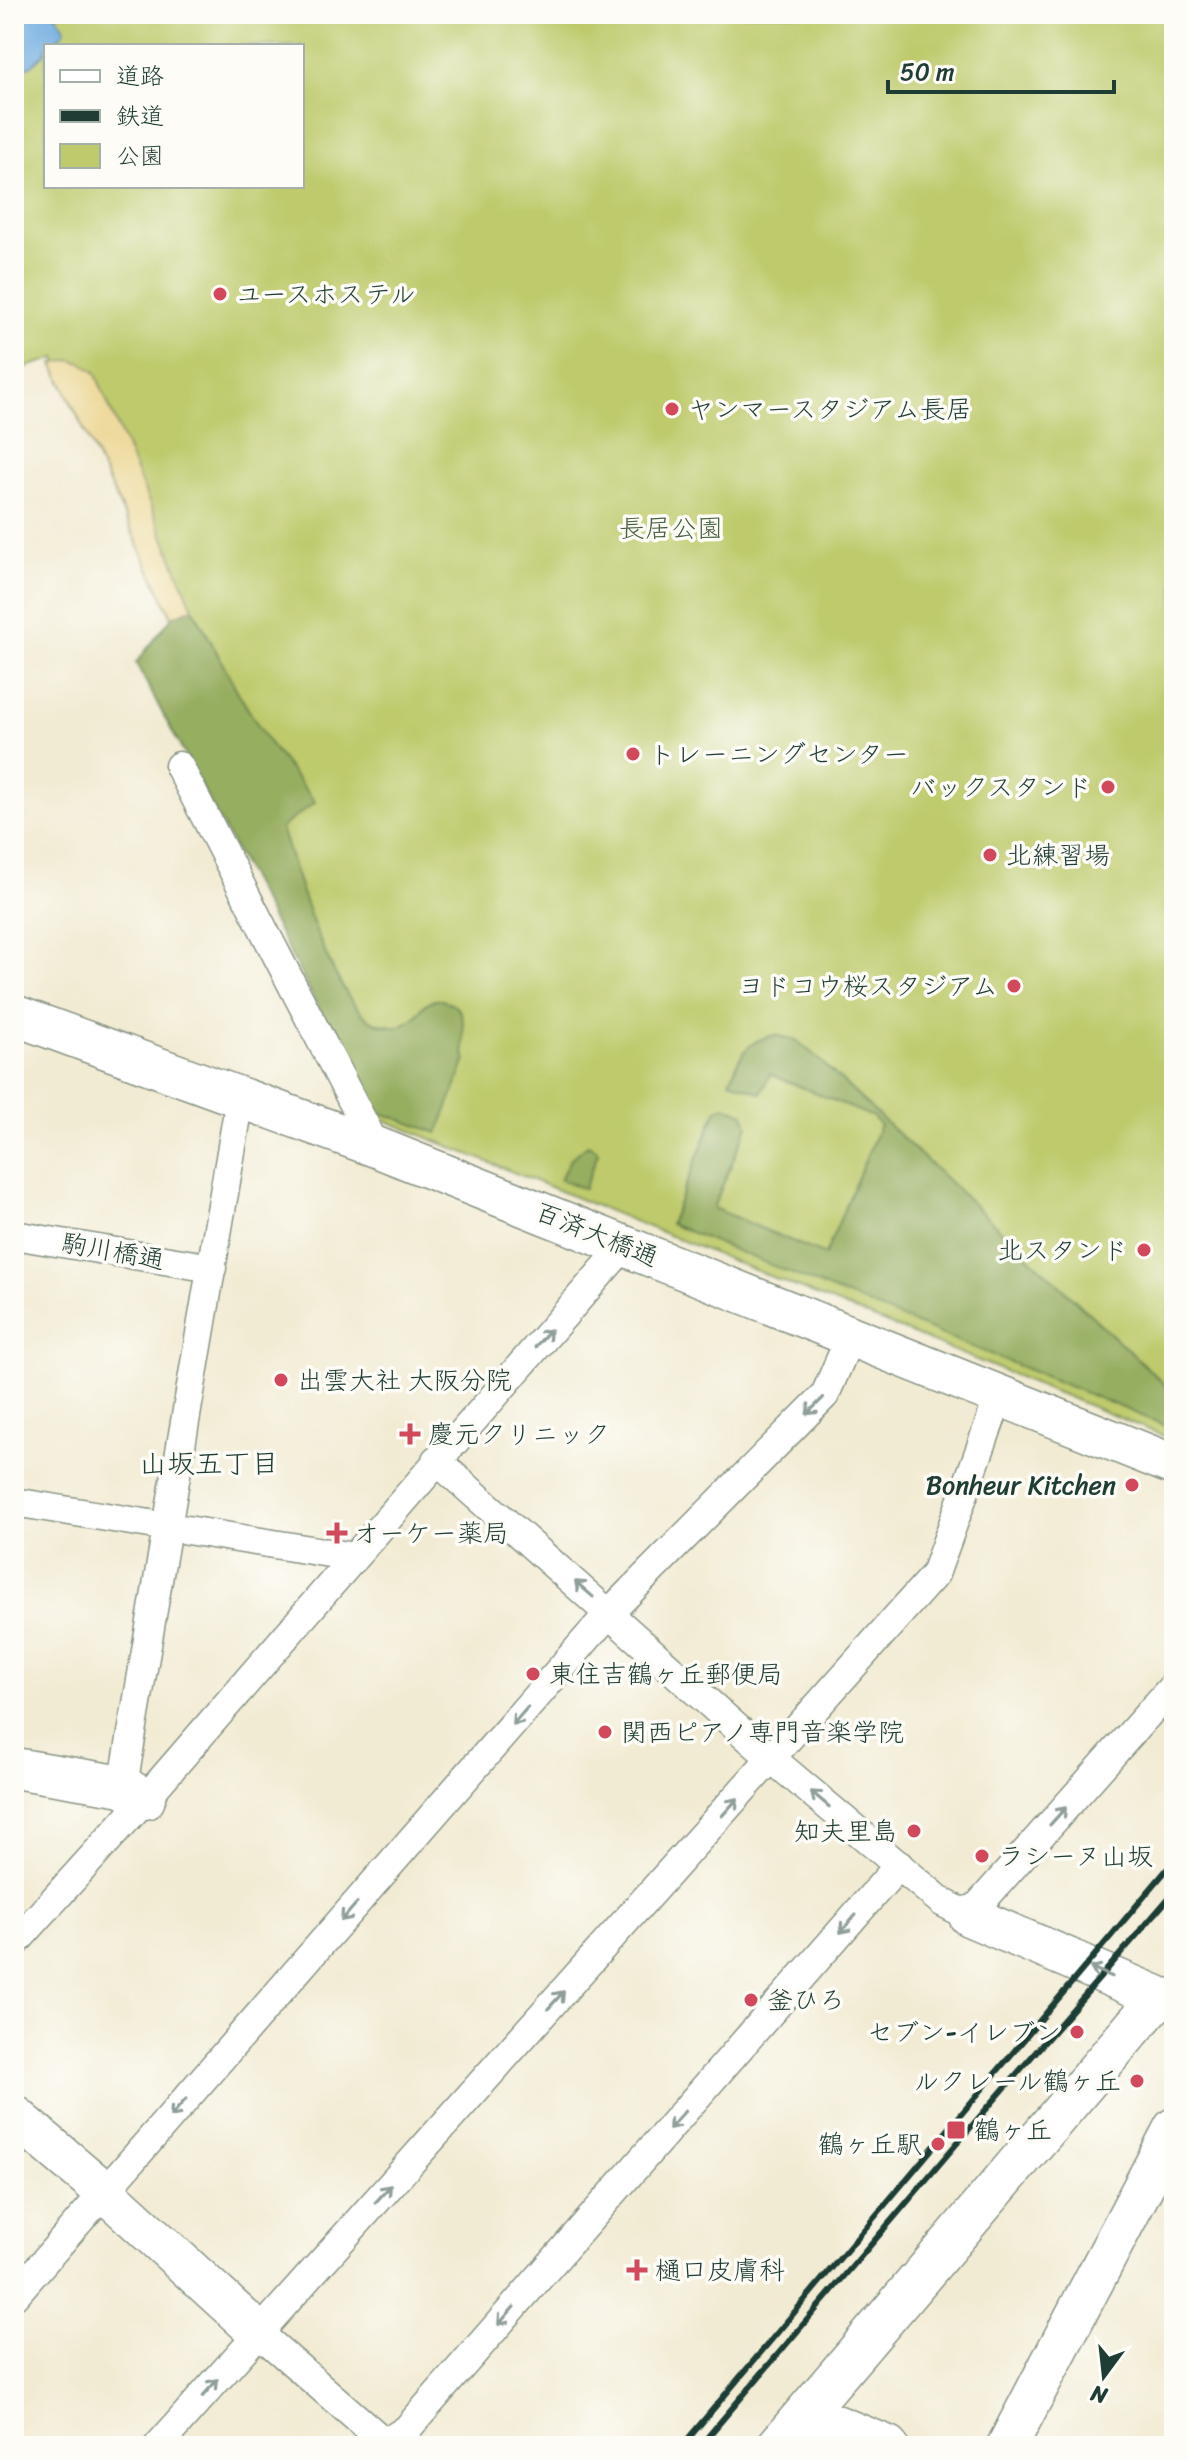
<svg xmlns="http://www.w3.org/2000/svg" width="1188" height="2460" font-family="Sriracha,'Klee One',sans-serif">
  <rect width="100%" height="100%" fill="#fdfcf7"/>
  <filter id="ink" filterUnits="userSpaceOnUse"><feTurbulence type="fractalNoise" baseFrequency=".0125" numOctaves="2"/><feDisplacementMap in="SourceGraphic" scale="16" xChannelSelector="R" yChannelSelector="G"/><feConvolveMatrix kernelMatrix="1 2 1 2 8 2 1 2 1" color-interpolation-filters="sRGB"/></filter>
  <filter id="wash" filterUnits="userSpaceOnUse"><feTurbulence type="fractalNoise" baseFrequency=".006" numOctaves="4" result="noise"/><feDisplacementMap in="SourceGraphic" scale="32" xChannelSelector="R" yChannelSelector="G"/><feGaussianBlur stdDeviation="1.8" result="paint"/><feColorMatrix in="noise" values="0 0 0 0 0 0 0 0 0 0 0 0 0 0 0 0 0 1.4 0 .05"/><feComposite in="paint" operator="in"/></filter>
  <g filter="url(#wash)">
    <rect width="100%" height="100%" fill="#f2ebd3"/>
    <path fill="#beca6c" stroke="#6e8450" stroke-width="2" fill-rule="evenodd" d="M14,14H1174V1440L377,1117L142,666L178,622L56,358L14,371ZM46,46H302V186H46Z"/>
    <path fill="#96ae60" stroke="#5a764a" stroke-width="2" d="M193,608L240,696L269,743L315,802L281,828C295,872 333,1003 374,1022C380,1025 391,1025 398,1027C403,1024 410,1021 415,1017C419,1013 421,1006 427,1003C432,1000 439,999 445,1001C474,1009 458,1040 466,1060L438,1133L373,1110L136,663L172,617Z
      M775,1035L796,1040L813,1054L1174,1393V1429L670,1224L717,1109L725,1106L744,1114L748,1125L713,1208L825,1255L880,1125L873,1117L770,1074L761,1093L730,1081C740,1056 746,1040 775,1035Z
      M588,1145L596,1149L598,1153L584,1189L560,1179L570,1159Z"/>
    <path fill="#eeda9e" stroke="#868c69" stroke-width="2" d="M70,360L82,363L95,372L193,608L172,617L53,364Z"/>
    <path fill="#6daadf" stroke="#46748a" stroke-width="2" d="M14,14H55L64,26L65,31L51,46H46V51L31,66L26,67L14,59Z"/>
  </g>
  <g filter="url(#ink)">
    <g fill="none" stroke-linecap="round" stroke-linejoin="round">
      <g stroke="#889484" stroke-width="31">
        <path id="street" d="M179,766L376,1147
          M14,1235L212,1268
          M436,1460L772,1759L942,1902L969,1916L1174,1685
          M14,1502L354,1557
          M123,1786L240,1099
          M14,1944L145,1799L625,1245
          M14,2296L610,1612L825,1395L850,1337
          M259,2333L384,2442
          M158,2446L935,1574L1000,1394
          M380,2446L407,2429L899,1865"/>
      </g>
      <g stroke="#889484" stroke-width="43">
        <path id="secondary" d="M14,1015L376,1147L1174,1465
          M14,1768L123,1786L145,1799
          M969,1916L1159,1997L1174,2000
          M14,2115L105,2192L259,2333
          M806,2413L888,2446
          M777,2446L1159,1997
          M1007,2446L1174,2128"/>
      </g>
      <use href="#street" stroke="#fff" stroke-width="28"/>
      <use href="#secondary" stroke="#fff" stroke-width="40"/>
      <path stroke="#1f3d34" stroke-width="6" d="M682,2446L1174,1861
        M700,2446L964,2135L1174,1892"/>
    </g>
    <defs><path id="oneway-shaft" d="M-6 0H5M1.5-3L5.5 0L1.5 3" fill="none" stroke-width="1.6" stroke-linecap="round" stroke-linejoin="round" transform="scale(2)"/></defs>
    <g stroke="#8f9e9a">
      <use href="#oneway-shaft" transform="translate(543 1338) rotate(-49)"/>
      <use href="#oneway-shaft" transform="translate(815 1406) rotate(135)"/>
      <use href="#oneway-shaft" transform="translate(584 1589) rotate(-139)"/>
      <use href="#oneway-shaft" transform="translate(520 1716) rotate(131)"/>
      <use href="#oneway-shaft" transform="translate(820 1799) rotate(-140)"/>
      <use href="#oneway-shaft" transform="translate(730 1807) rotate(-48)"/>
      <use href="#oneway-shaft" transform="translate(1058 1816) rotate(-48)"/>
      <use href="#oneway-shaft" transform="translate(349 1912) rotate(131)"/>
      <use href="#oneway-shaft" transform="translate(848 1924) rotate(131)"/>
      <use href="#oneway-shaft" transform="translate(1101 1972) rotate(-157)"/>
      <use href="#oneway-shaft" transform="translate(556 2000) rotate(-48)"/>
      <use href="#oneway-shaft" transform="translate(178 2108) rotate(131)"/>
      <use href="#oneway-shaft" transform="translate(677 2120) rotate(131)"/>
      <use href="#oneway-shaft" transform="translate(383 2194) rotate(-48)"/>
      <use href="#oneway-shaft" transform="translate(506 2316) rotate(131)"/>
      <use href="#oneway-shaft" transform="translate(210 2388) rotate(-48)"/>
    </g>
  </g>
  <g fill="#d1495b" stroke="#fdfcf7" stroke-width="3">
    <circle cx="220" cy="294" r="8"/>
    <circle cx="672" cy="409" r="8"/>
    <circle cx="633" cy="754" r="8"/>
    <circle cx="1108" cy="787" r="8"/>
    <circle cx="990" cy="855" r="8"/>
    <circle cx="1014" cy="986" r="8"/>
    <circle cx="1144" cy="1250" r="8"/>
    <circle cx="281" cy="1380" r="8"/>
    <path d="M406 1422h8v8h8v8h-8v8h-8v-8h-8v-8h8z"/>
    <circle cx="1132" cy="1485" r="8"/>
    <path d="M333 1521h8v8h8v8h-8v8h-8v-8h-8v-8h8z"/>
    <circle cx="533" cy="1674" r="8"/>
    <circle cx="605" cy="1732" r="8"/>
    <circle cx="914" cy="1831" r="8"/>
    <circle cx="982" cy="1856" r="8"/>
    <circle cx="751" cy="2000" r="8"/>
    <circle cx="1077" cy="2032" r="8"/>
    <circle cx="1137" cy="2081" r="8"/>
    <rect x="946" y="2120" width="20" height="20" rx="4"/>
    <circle cx="938" cy="2144" r="8"/>
    <path d="M633 2258h8v8h8v8h-8v8h-8v-8h-8v-8h8z"/>
  </g>
  <g text-anchor="middle" dominant-baseline="central" stroke-width="7" stroke-linejoin="round" paint-order="stroke">
    <g font-size="26" fill="#1f3d34" stroke="#fdfcf7" text-anchor="start">
      <text x="236" y="294">ユースホステル</text>
      <text x="688" y="409">ヤンマースタジアム長居</text>
      <text x="649" y="754">トレーニングセンター</text>
      <text x="1092" y="787" text-anchor="end">バックスタンド</text>
      <text x="1006" y="855">北練習場</text>
      <text x="998" y="986" text-anchor="end">ヨドコウ桜スタジアム</text>
      <text x="1128" y="1250" text-anchor="end">北スタンド</text>
      <text x="297" y="1380">出雲大社 大阪分院</text>
      <text x="428" y="1434">慶元クリニック</text>
      <text x="1116" y="1485" text-anchor="end">Bonheur Kitchen</text>
      <text x="353" y="1533">オーケー薬局</text>
      <text x="549" y="1674">東住吉鶴ヶ丘郵便局</text>
      <text x="621" y="1732">関西ピアノ専門音楽学院</text>
      <text x="898" y="1831" text-anchor="end">知夫里島</text>
      <text x="998" y="1856">ラシーヌ山坂</text>
      <text x="767" y="2000">釜ひろ</text>
      <text x="1061" y="2032" text-anchor="end">セブン-イレブン</text>
      <text x="1121" y="2081" text-anchor="end">ルクレール鶴ヶ丘</text>
      <text x="974" y="2130">鶴ヶ丘</text>
      <text x="922" y="2144" text-anchor="end">鶴ヶ丘駅</text>
      <text x="655" y="2270">樋口皮膚科</text>
    </g>
    <g font-size="26" fill="#476042" stroke="#fdfcf7">
      <text x="671" y="528">長居公園</text>
    </g>
    <g font-size="26" fill="#1f3d34" stroke="#fdfcf7">
      <text transform="translate(597 1234) rotate(22)">百済大橋通</text>
      <text transform="translate(113 1251) rotate(10)">駒川橋通</text>
    </g>
    <g font-size="28" fill="#1f3d34" stroke="#fdfcf7">
      <text x="209" y="1463">山坂五丁目</text>
    </g>
  </g>
  <rect width="1188" height="2460" fill="none" stroke="#fdfcf7" stroke-width="48"/>
  <rect x="44" y="44" width="260" height="144" fill="#fdfcf7" stroke="#a4b0a9" stroke-width="2"/>
  <rect x="60" y="70" width="40" height="12" fill="#ffffff" stroke="#a4b0a9" stroke-width="2"/>
  <text x="116" y="84" font-size="24" fill="#1f3d34">道路</text>
  <rect x="60" y="110" width="40" height="12" fill="#1f3d34" stroke="#a4b0a9" stroke-width="2"/>
  <text x="116" y="124" font-size="24" fill="#1f3d34">鉄道</text>
  <rect x="60" y="144" width="40" height="24" fill="#beca6c" stroke="#a4b0a9" stroke-width="2"/>
  <text x="116" y="164" font-size="24" fill="#1f3d34">公園</text>
  <g transform="translate(1104 2376) rotate(195)" stroke="#fdfcf7" stroke-width="6" paint-order="stroke">
  <path d="M0-6L14 30L0 20L-14 30Z" fill="#1f3d34"/>
  <text y="-12" font-size="22" font-weight="bold" text-anchor="middle" fill="#1f3d34">N</text>
  </g>
  <path d="M888 80v12h226v-12" fill="none" stroke="#1f3d34" stroke-width="4"/>
  <text x="900" y="80" font-size="24" fill="#1f3d34" stroke="#fdfcf7" stroke-width="6" paint-order="stroke">50 m</text>
</svg>
